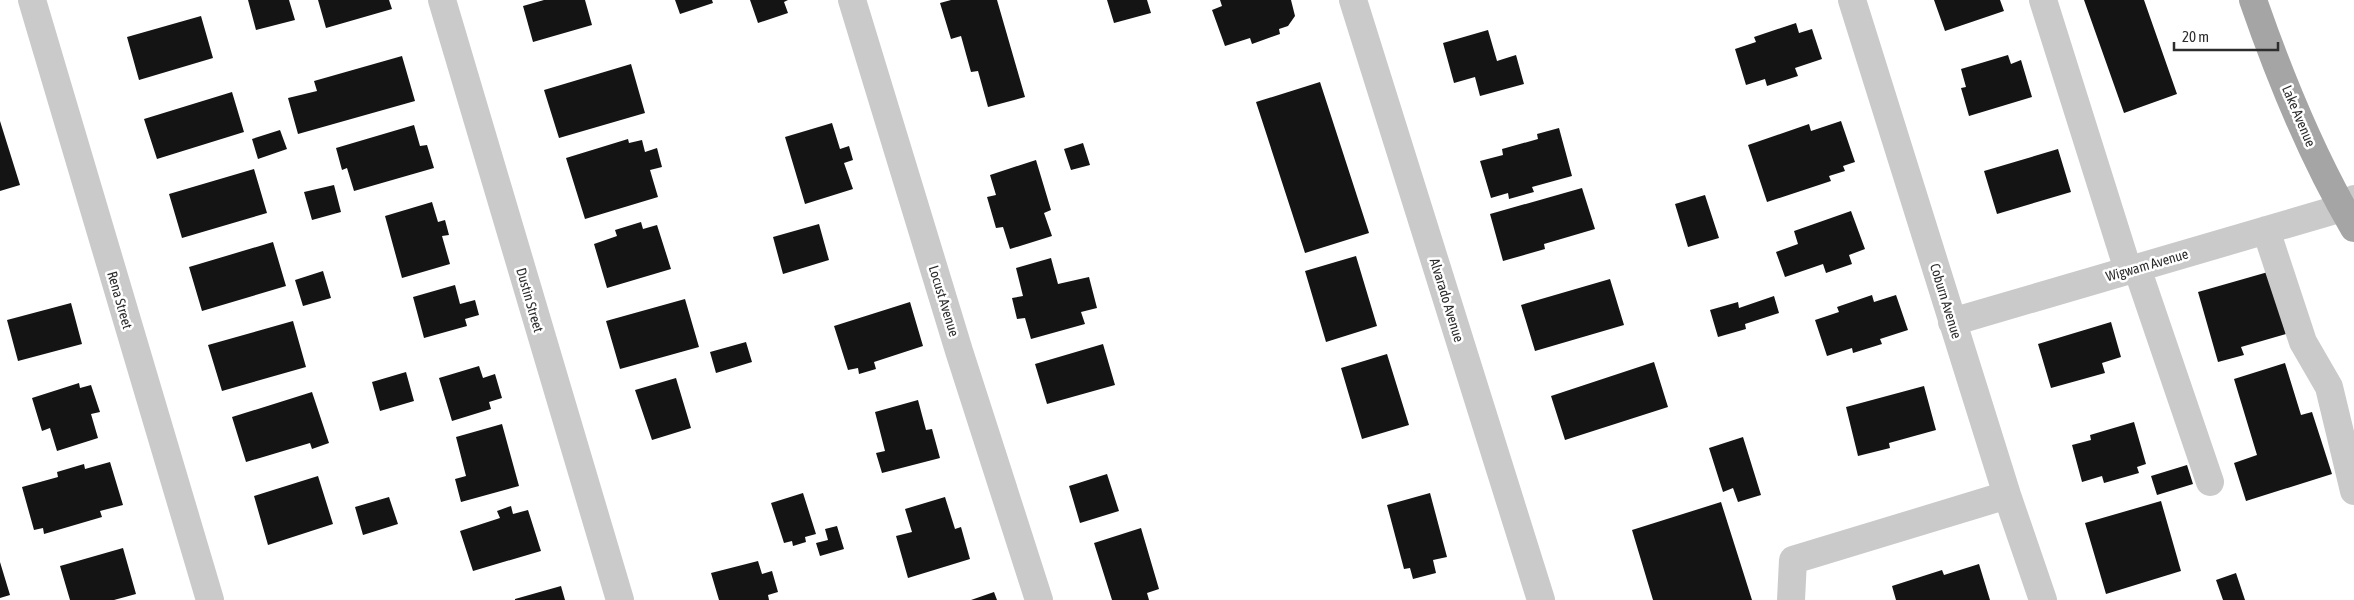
<svg xmlns="http://www.w3.org/2000/svg" width="2354" height="600" font-family="'Asap Condensed',sans-serif">
  <rect width="100%" height="100%" fill="#fff"/>
  <path fill="#141414" d="M248,0H289L295,20L256,30Z
    M318,0H389L392,9L326,28Z
    M544,0H585L592,25L533,42L523,6Z
    M675,0H712L713,3L680,14Z
    M750,0H788L784,2L788,13L758,23Z
    M951,0H997L1025,97L988,107L978,71L971,72L961,36L951,39L940,3Z
    M1107,0H1147L1151,13L1114,23Z
    M1220,0H1291L1295,16L1288,26L1279,29L1280,34L1252,44L1250,38L1225,46L1212,10L1222,6Z
    M1934,0H2000L2004,11L1945,31Z
    M2084,0H2144L2177,94L2124,113Z
    M201,16L213,58L139,80L127,37Z
    M1796,23L1799,33L1812,29L1822,59L1795,68L1798,76L1767,86L1765,79L1746,85L1735,49L1756,42L1754,37Z
    M1488,30L1497,61L1516,55L1524,84L1480,96L1475,77L1454,83L1443,43Z
    M2008,55L2011,64L2021,60L2032,97L1969,116L1961,88L1966,87L1961,69Z
    M402,56L415,101L298,134L288,98L317,91L314,81Z
    M631,64L645,113L559,138L544,90Z
    M1320,82L1369,233L1305,253L1256,102Z
    M232,92L244,132L157,159L144,119Z
    M0,121L20,185L0,191Z
    M1841,121L1855,162L1843,166L1845,171L1829,176L1831,181L1767,202L1748,145L1809,124L1811,131Z
    M832,123L840,149L849,146L853,160L844,163L853,189L805,204L785,137Z
    M414,125L420,146L427,145L434,168L354,191L347,168L342,170L336,148Z
    M1559,128L1572,176L1532,187L1534,192L1509,199L1508,193L1491,198L1480,161L1503,155L1502,149L1538,139L1537,134Z
    M280,130L287,149L258,159L252,139Z
    M628,139L629,143L642,140L645,152L657,148L662,167L650,170L658,197L585,219L566,158Z
    M1083,143L1090,165L1071,170L1064,149Z
    M2058,149L2071,192L1997,214L1984,171Z
    M1036,160L1051,210L1044,213L1052,236L1010,249L1003,227L996,228L987,197L996,195L990,175Z
    M254,169L267,213L182,238L169,194Z
    M334,185L341,212L312,220L304,192Z
    M1582,188L1595,229L1544,244L1545,249L1503,261L1490,214Z
    M1705,195L1719,238L1688,247L1675,204Z
    M432,202L438,222L445,220L449,235L442,236L450,264L402,278L385,216Z
    M1851,211L1865,249L1849,255L1852,264L1826,273L1823,264L1785,277L1776,252L1798,244L1794,231Z
    M641,222L643,229L657,225L671,269L607,288L594,244L617,236L615,230Z
    M819,224L829,260L783,274L773,237Z
    M273,242L286,286L202,311L189,267Z
    M1356,256L1377,326L1326,342L1305,271Z
    M1051,258L1058,284L1089,277L1097,308L1081,312L1085,324L1031,339L1025,318L1017,319L1012,298L1023,296L1016,268Z
    M323,271L331,298L303,306L295,280Z
    M2268,272L2286,334L2241,347L2244,355L2218,362L2198,292Z
    M1610,279L1624,325L1535,351L1521,305Z
    M455,285L460,304L475,300L479,315L465,319L467,326L424,338L413,297Z
    M1872,295L1874,302L1896,295L1908,330L1880,339L1882,344L1853,353L1852,348L1827,356L1815,320L1839,312L1837,307Z
    M1774,296L1779,313L1745,324L1746,329L1718,337L1710,310L1738,302L1739,308Z
    M685,299L699,347L620,369L606,321Z
    M910,302L923,346L874,362L876,369L859,374L858,368L848,370L834,326Z
    M71,303L82,344L18,361L7,320Z
    M293,321L306,367L222,391L208,345Z
    M2111,322L2121,357L2102,363L2105,373L2051,388L2038,344Z
    M746,342L752,362L716,373L710,352Z
    M1103,344L1115,385L1047,404L1035,364Z
    M1387,354L1409,425L1362,439L1341,368Z
    M1654,362L1668,407L1565,440L1551,396Z
    M2285,363L2301,415L2312,412L2332,474L2246,501L2234,463L2257,455L2234,379Z
    M479,366L483,378L495,374L502,398L489,402L491,409L452,421L439,378Z
    M406,372L414,401L380,411L372,382Z
    M676,378L691,428L652,440L635,390Z
    M79,383L80,388L91,385L100,412L91,414L98,438L57,451L50,428L42,431L32,398Z
    M1924,386L1936,430L1889,443L1890,448L1858,456L1846,407Z
    M312,392L329,443L312,449L310,443L246,462L232,417Z
    M918,400L926,430L932,429L940,458L882,473L876,453L885,451L875,412Z
    M2134,422L2146,464L2137,467L2139,473L2104,483L2102,476L2082,482L2072,445L2091,440L2090,435Z
    M502,424L519,486L461,502L455,479L466,476L456,437Z
    M1743,437L1761,495L1738,502L1733,488L1723,492L1709,448Z
    M110,462L123,505L100,511L102,517L44,534L43,528L34,530L22,487L58,477L57,472L84,464L85,469Z
    M2187,465L2193,484L2157,495L2151,476Z
    M1107,474L1119,511L1080,523L1069,486Z
    M318,476L333,524L268,545L254,496Z
    M803,493L816,534L805,537L806,542L793,546L792,541L784,543L771,503Z
    M1430,493L1447,557L1433,560L1436,573L1413,579L1410,568L1404,569L1387,505Z
    M389,497L398,524L363,535L355,507Z
    M945,497L955,529L961,527L970,559L908,578L896,536L912,532L905,509Z
    M2161,501L2181,571L2106,594L2085,523Z
    M1721,502L1752,600H1653L1632,530Z
    M511,506L513,514L528,510L541,551L473,571L460,531L500,518L497,511Z
    M837,526L844,549L820,556L816,543L828,540L825,529Z
    M1141,528L1159,589L1147,593L1149,600H1112L1094,543Z
    M123,548L136,594L114,600H70L60,566Z
    M758,561L762,574L772,571L778,592L768,595L769,600H719L711,573Z
    M0,562L10,595L0,598Z
    M1979,564L1990,600H1896L1892,586L1942,570L1944,575Z
    M2236,573L2245,600H2223L2216,580Z
    M561,586L565,600H515V599Z
    M994,592L997,600H971Z"/>
  <g fill="none" stroke-linecap="round" stroke-linejoin="round">
    <path stroke="#cacaca" stroke-width="28" d="M32,0L210,600
      M442,0L620,600
      M852,0L959,351L1039,600
      M1353,0L1541,600
      M1852,0L2007,495L2043,600
      M2043,0L2128,270
      M2266,230L2303,342L2329,387L2354,491
      M2137,268L2210,482
      M1952,322L2342,208L2354,199
      M1791,600L1793,560L2007,495"/>
    <path stroke="#a5a5a5" stroke-width="28" d="M2253,0C2280,78 2312,157 2354,228"/>
  </g>
  <g text-anchor="middle" dominant-baseline="central" stroke-width="5" stroke-linejoin="round" paint-order="stroke">
    <g font-size="14" fill="#2d2d2d" stroke="#fff">
      <text transform="translate(2299 116) rotate(67)">Lake Avenue</text>
      <text transform="translate(2147 265) rotate(-16)">Wigwam Avenue</text>
      <text transform="translate(120 300) rotate(74)">Rena Street</text>
      <text transform="translate(530 300) rotate(74)">Dustin Street</text>
      <text transform="translate(1447 300) rotate(73)">Alvarado Avenue</text>
      <text transform="translate(944 301) rotate(73)">Locust Avenue</text>
      <text transform="translate(1946 301) rotate(73)">Coburn Avenue</text>
    </g>
  </g>
  <path d="M2174 42v8h104v-8" fill="none" stroke="#2d2d2d" stroke-width="2.5"/>
  <text x="2182" y="42" font-size="15" fill="#2d2d2d" stroke="#ffffff" stroke-width="4" paint-order="stroke">20 m</text>
</svg>
